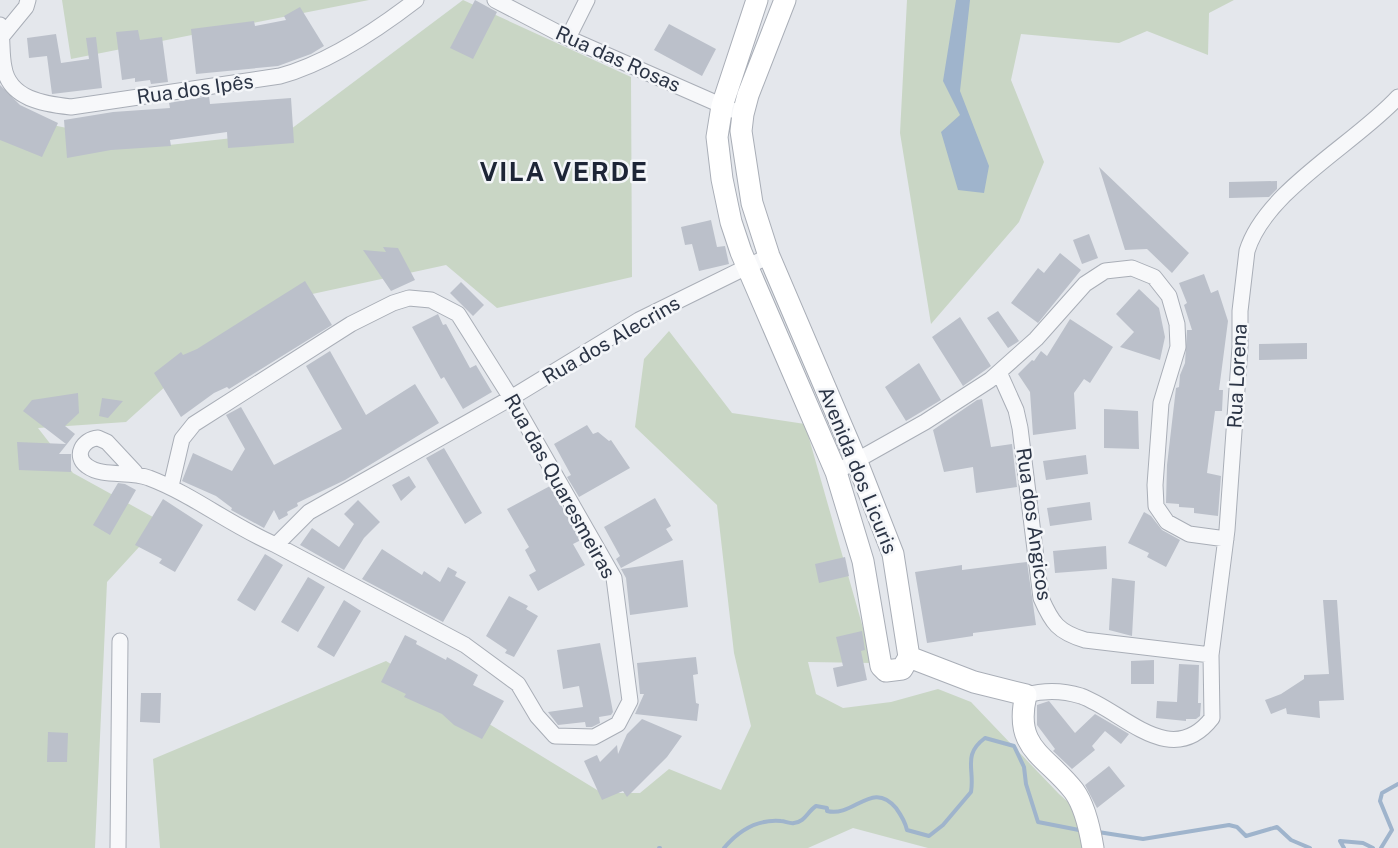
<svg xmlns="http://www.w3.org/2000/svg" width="1398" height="848" font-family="'Public Sans',sans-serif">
  <rect width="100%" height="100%" fill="#e4e7ec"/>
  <path fill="#c9d6c5" d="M62,0H369L71,59Z
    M463,0L631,77L632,277L497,308L446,265L280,301L198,357L126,422L38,428L73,473L162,522L107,582L95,848H0V111L1,114L109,137L169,145L287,132Z
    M907,0H1234L1209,13L1208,55L1147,31L1119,43L1021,34L1011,80L1044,162L1019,222L931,324L900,133Z
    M669,331L732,413L805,424L873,663L808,662L816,694L843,708L891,702L938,689L971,702L1059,794L1094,825L1084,848H928L853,828L808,848H160L153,759L386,661L602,793H640L669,769L721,790L751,726L734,653L717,505L635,427L644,359Z"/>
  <path fill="#9fb4cc" d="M956,0H970L960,91L989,166L984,193L958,190L941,132L960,115L943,81Z"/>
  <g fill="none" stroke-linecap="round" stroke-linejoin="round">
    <path stroke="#9fb4cc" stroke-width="4" d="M1098,832L1143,839L1229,825L1237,827L1246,836L1277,827L1291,840L1310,848
      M659,848H660
      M724,848C739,830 757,819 781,821C785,821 790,824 794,823C805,822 807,812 816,806L827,808V811C854,818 872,779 896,808C901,815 905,821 907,830L929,836L943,825L971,792C975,769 962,755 985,738L1014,746L1024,767L1026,784L1038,822L1079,830
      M1344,848L1340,841L1363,843L1373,848
      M1381,848L1392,830L1380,801L1382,793L1398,784"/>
  </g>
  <path fill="#bbc0ca" d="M475,0L497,12L473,59L450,48Z
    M300,7L324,46L311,54L278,66L196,74L191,29L254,21L255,26L286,20L284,16Z
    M669,24L716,49L702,76L654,50Z
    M138,30L140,40L162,37L168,82L151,84L150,80L135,82V78L122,80L116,32Z
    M56,34L61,63L89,59L86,38L96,37L102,88L52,94L47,56L29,58L27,38Z
    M0,85L20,105L58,123L42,157L0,140Z
    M209,96L210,104L291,98L294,143L228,148L227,132L170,140L171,146L111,150L67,158L64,120L113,112L170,108L169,103Z
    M1099,167L1189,253L1172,273L1147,249L1125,250Z
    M1277,181V189L1269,197L1229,198V182Z
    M711,220L717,247L725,246L729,264L699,271L692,244L685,245L681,227Z
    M1089,234L1098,258L1082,264L1073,240Z
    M383,247L398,248L415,280L391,291L363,250L386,252Z
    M1060,253L1081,270L1038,323L1011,303L1038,268L1044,273Z
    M1204,274L1211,293L1218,290L1228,321L1219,390H1223L1222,411H1215L1207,473L1221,476L1218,516L1194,513V508L1179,507V504L1166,503L1167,465L1176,388L1179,387L1180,375L1185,363L1187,330H1192L1184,305L1187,303L1179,283Z
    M305,281L332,325L229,389L227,387L214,393L181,417L154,373L181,352L183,355L197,349Z
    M461,282L484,305L473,316L450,293Z
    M1139,289L1159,308L1165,337L1160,360L1120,347L1134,332L1116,314Z
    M998,311L1019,341L1008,348L987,318Z
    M438,314L443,325L446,324L470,368L476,365L492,392L463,409L444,377L441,379L412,327Z
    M960,317L991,366L963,386L932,337Z
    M1070,319L1113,347L1090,383L1084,379L1074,393L1076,429L1033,435L1030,392L1018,374L1032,360L1034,361L1041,351L1047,356Z
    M1307,343V359L1259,360V344Z
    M330,351L366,415L415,384L439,423L345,480L297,503L298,506L287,512L288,515L279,520L274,510L264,528L231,510L232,508L216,496L182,481L193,453L232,471L245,449L226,415L241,407L274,465L342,429L306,366Z
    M919,363L941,400L906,421L885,387Z
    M78,393L79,413L65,426L75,434L59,454H71V472L19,470L17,442L66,444L23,411L32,400Z
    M102,398L123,401L108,418L99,416Z
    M982,399L991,447L1012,444L1017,487L976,493L973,467L944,472L933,430L977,400Z
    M1104,409L1138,411L1139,449L1104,448Z
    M587,425L593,434L598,432L609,441L611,440L630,468L579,497L567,477L571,475L554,444Z
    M444,448L482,513L465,524L426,458Z
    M1086,455L1088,474L1046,480L1043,461Z
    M409,476L416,487L401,501L392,485Z
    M118,483L125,484L136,490L110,535L93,525Z
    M550,486L581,540L573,544L585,565L538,591L529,575L536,571L525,550L529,547L507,509Z
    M655,498L671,526L666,529L673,540L621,568L616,559L620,556L604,527Z
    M163,499L203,525L175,572L159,563L162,559L135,545Z
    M358,500L380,522L364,538L344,570L300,545L312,528L339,547L354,524L344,514Z
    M1090,502L1092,520L1050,526L1047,508Z
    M1144,512L1151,516L1162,530L1180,540L1166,567L1147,557L1149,553L1128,543Z
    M1106,546L1107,569L1055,573L1053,551Z
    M382,549L422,575L424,571L440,582L448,567L457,572L455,576L466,582L443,622L362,579Z
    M265,554L283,565L255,611L237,600Z
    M845,557L849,576L819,583L815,564Z
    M683,560L688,607L630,615L626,578L621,569Z
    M1027,562L1036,625L973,633V636L927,643L915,572L962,565V570Z
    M308,577L325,587L298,632L281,622Z
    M1112,578L1135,581L1132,636L1109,630Z
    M509,596L528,606L526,609L538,616L514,657L505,653L507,650L486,636Z
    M344,600L361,611L334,657L317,647Z
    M1323,600H1337L1344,700L1319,701L1320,718L1287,714L1286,708L1271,714L1265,700L1281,694L1304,679V675L1329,674Z
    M862,631L865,650L861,651L867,680L837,687L833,668L843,666L836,637Z
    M405,635L417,641L416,644L446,660L447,657L478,675L473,685L504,701L482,739L454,725L442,714L404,697L406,694L381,682Z
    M600,643L613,712L611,715L599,717L600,723L592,727H586L585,722L558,725L548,712L583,707L579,686L563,689L557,650Z
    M696,657L698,674L693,675L696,703L699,704L697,721L635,714L644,694H640L637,663Z
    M1154,660V684H1131V661Z
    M1179,664L1199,665L1198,703H1201L1200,716L1196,719H1186V721L1156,718L1157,701L1177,702Z
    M141,693H161L160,723L140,722Z
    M1049,701L1075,733L1095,714L1129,734L1121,744L1105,731L1092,746L1095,750L1072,769L1053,751L1055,749L1037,725V705Z
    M642,719L682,736L667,757L627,797L623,791L602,800L584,761L597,755L600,762L617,745L618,754L627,734Z
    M48,732L68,733L67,762H47Z
    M1109,766L1125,786L1097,808L1085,785Z"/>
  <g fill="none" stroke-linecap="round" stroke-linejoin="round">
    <g stroke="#a9aeb7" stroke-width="17">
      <path id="street" d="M495,0L568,38L732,110
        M0,25C3,39 1,53 4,67C9,99 44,104 71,107L280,76C328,63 377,30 416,0
        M3,35L26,7L28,0
        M568,38L587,0
        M999,372L1016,410L1020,428L1041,598C1052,623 1058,632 1085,640L1211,655
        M135,472L107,442L98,438C83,439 73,456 87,466C103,478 130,470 149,478C194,495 231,526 276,545L465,645L518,684L537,716L555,736L594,737L618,724L630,701L614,578L511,398L458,314L431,300L409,298L393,303L351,324L194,424L182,439L171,486
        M836,472L925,422L990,380L1036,339L1085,284L1105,271L1132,268L1154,277L1169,296L1177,324L1178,347L1161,403L1155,485L1156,506L1167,522L1189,534L1226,539
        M276,545L309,512L511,398L639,320L769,256
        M1026,695C1044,690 1062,690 1081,696C1123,711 1171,771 1212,718L1211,655L1227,530L1240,347V311L1247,251C1265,191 1356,143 1398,97
        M118,848L120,641"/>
    </g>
    <g stroke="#a9aeb7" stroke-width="23">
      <path id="secondary" d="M757,0L722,106L717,137L722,179L731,222L741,252L836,472L863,561L881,666L886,671L902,669L909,657L893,554L857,462L769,256L752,203L741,131L743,114L748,95L785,0
        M909,657L974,682L1026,695C1013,749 1046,755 1074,791C1085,806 1090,830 1093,848"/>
    </g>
    <use href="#street" stroke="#f7f8fa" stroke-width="15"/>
    <use href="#secondary" stroke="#fff" stroke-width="21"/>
  </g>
  <g text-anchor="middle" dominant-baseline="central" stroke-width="5" stroke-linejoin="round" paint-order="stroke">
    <g font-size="20" fill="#2b3445" stroke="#f4f6f9">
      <text transform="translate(618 59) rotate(24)">Rua das Rosas</text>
      <text transform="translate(195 89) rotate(-8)">Rua dos Ipês</text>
      <text transform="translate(611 340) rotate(-30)">Rua dos Alecrins</text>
      <text transform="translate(1237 376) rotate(-87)">Rua Lorena</text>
      <text transform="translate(858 470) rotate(68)">Avenida dos Licuris</text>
      <text transform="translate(560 486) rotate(61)">Rua das Quaresmeiras</text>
      <text transform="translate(1034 524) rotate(82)">Rua dos Angicos</text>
    </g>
    <g font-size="26" font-weight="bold" letter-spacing="1.5" fill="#1d2536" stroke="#f4f6f9">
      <text x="564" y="171">VILA VERDE</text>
    </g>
  </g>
</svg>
